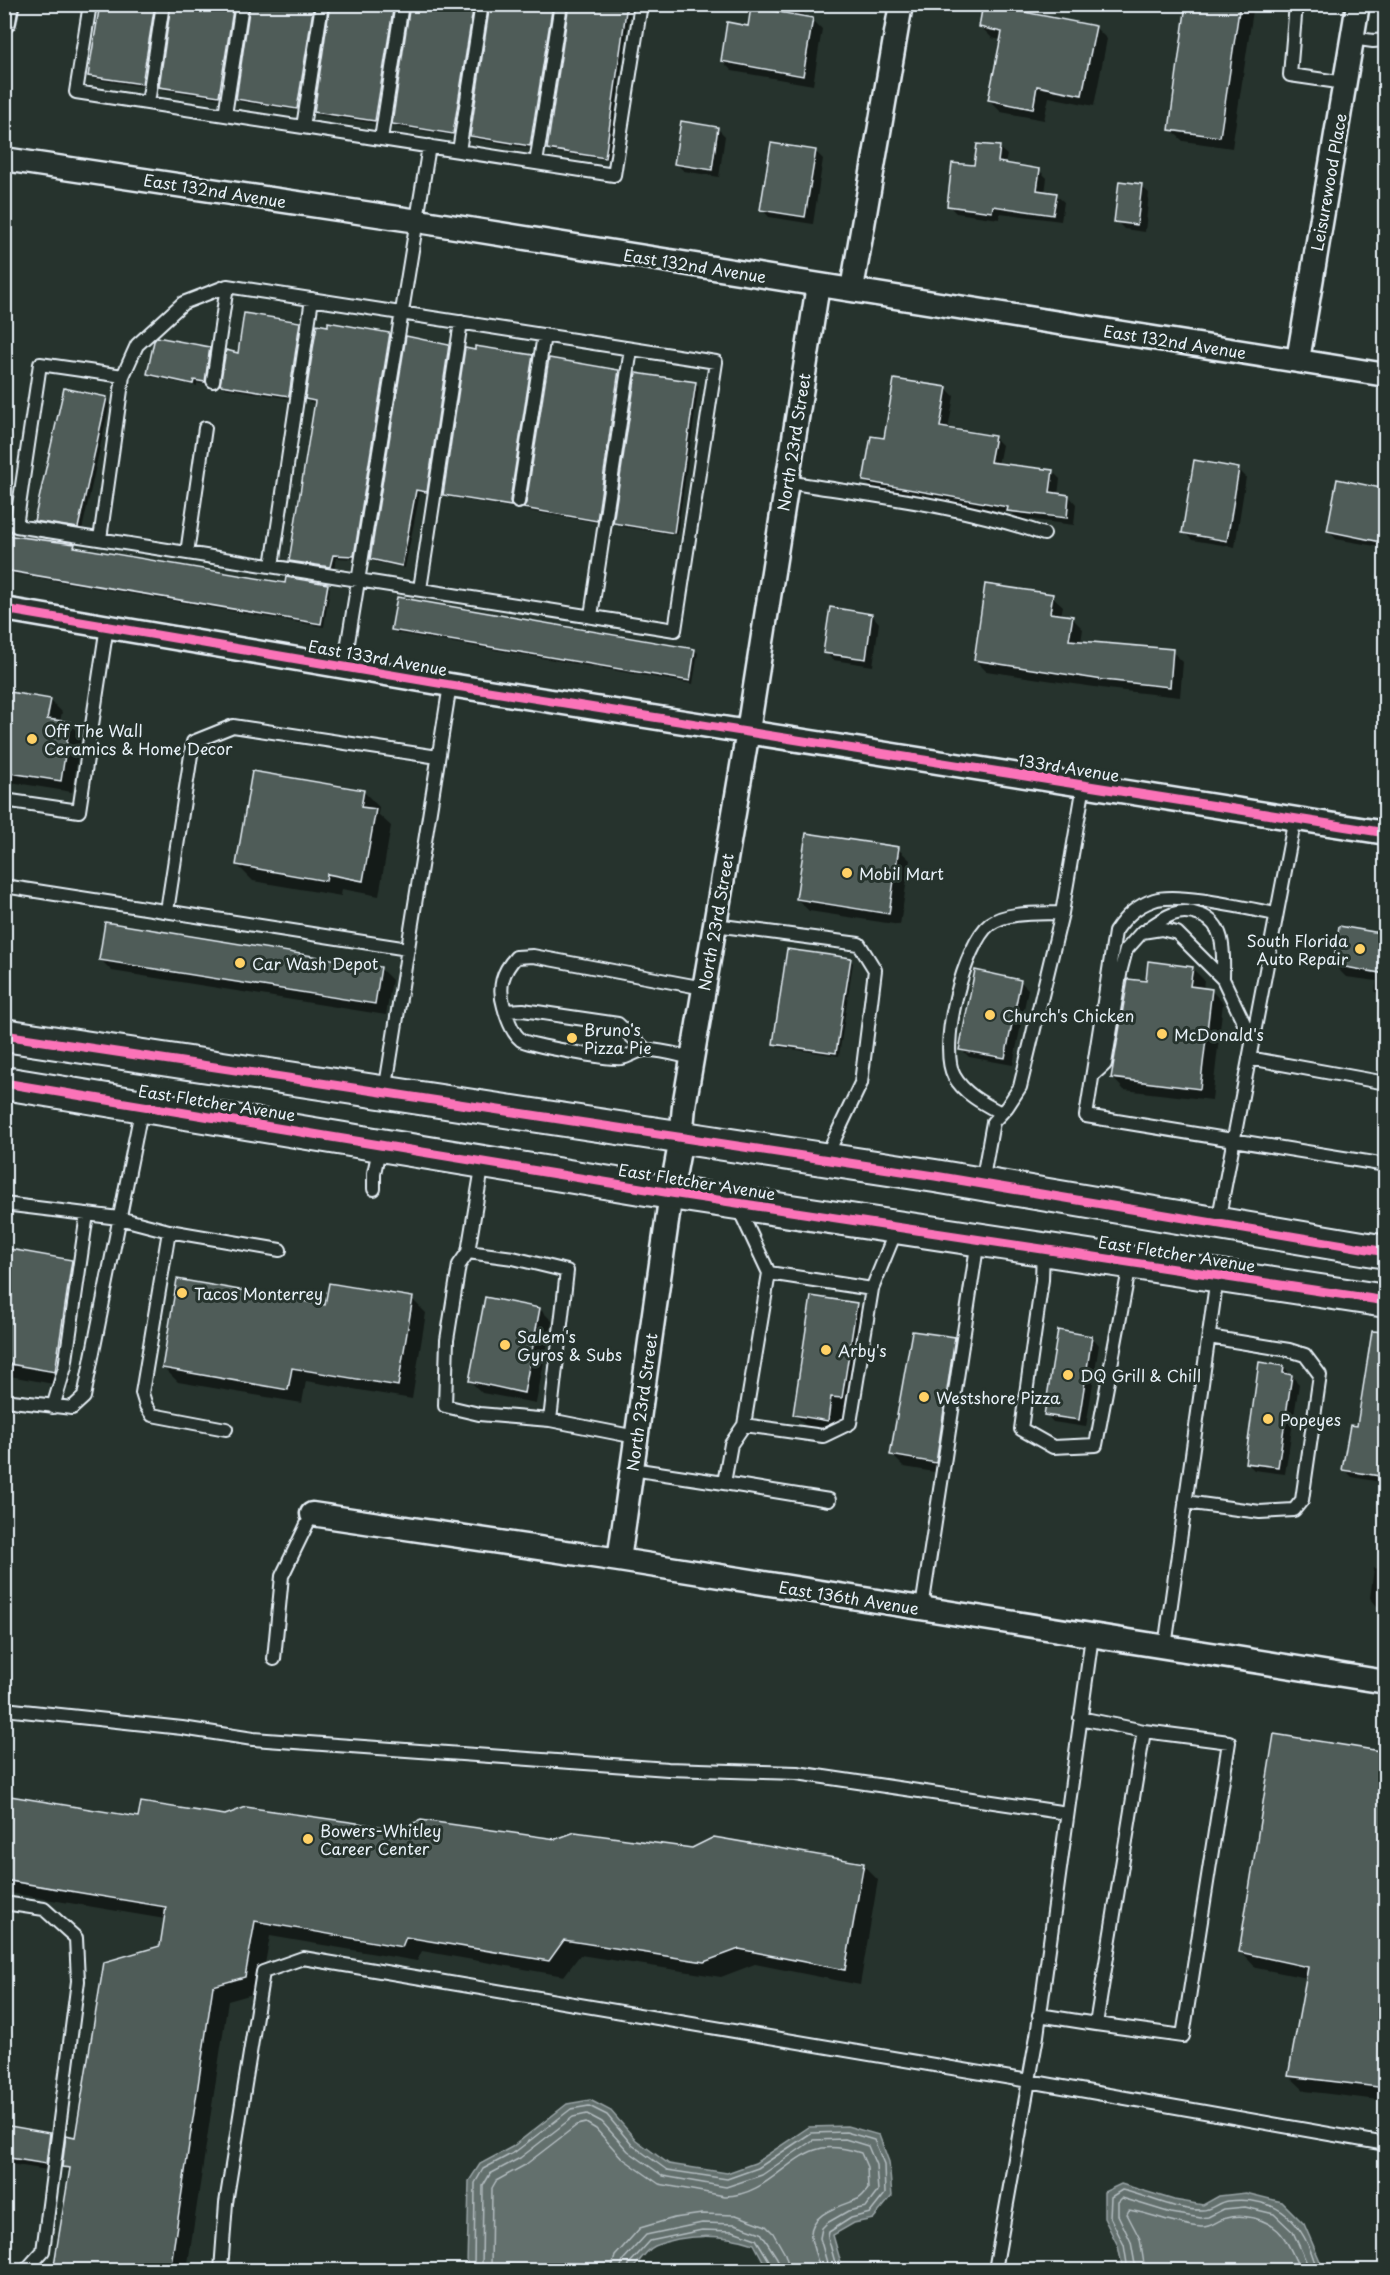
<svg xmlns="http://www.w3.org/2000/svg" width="1390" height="2275" font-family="'Playpen Sans',sans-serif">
  <rect width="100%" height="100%" fill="#26332d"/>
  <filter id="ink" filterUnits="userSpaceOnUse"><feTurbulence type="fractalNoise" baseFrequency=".0167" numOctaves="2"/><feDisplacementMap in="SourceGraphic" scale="12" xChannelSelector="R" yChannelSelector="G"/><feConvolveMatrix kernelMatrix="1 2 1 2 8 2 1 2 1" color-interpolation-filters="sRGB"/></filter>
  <g filter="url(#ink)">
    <path fill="#636f6d" stroke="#98a3a5" stroke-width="1.5" d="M590,2100L611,2111L636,2140L669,2164L727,2173L755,2163L809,2127L847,2126L879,2135L889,2162L892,2196L873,2219L854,2223L833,2235L843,2270H768L754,2244C724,2234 684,2233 655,2246C646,2250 638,2263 632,2270H470L467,2266L469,2181L480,2164L512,2147L567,2104Z
      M1121,2184L1174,2200L1203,2205L1219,2196L1246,2193L1282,2202L1304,2224L1323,2268V2270H1123L1118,2246L1104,2218V2192Z"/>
    <path fill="#0007" d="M101,4H159L146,87L93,79L89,75Z
      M173,4H238L223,99L164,90L160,86Z
      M252,4H318L301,111L241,102L237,99Z
      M332,4H398L379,124L319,115L315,111Z
      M412,4H478L456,136L397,127L393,123Z
      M492,4H557L533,149L475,139L471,136Z
      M571,4H631L608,160L552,152L548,149Z
      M753,4H806L804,17L812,19L822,29L813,85L732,71L722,61L749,28Z
      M1187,4H1254L1232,148L1183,141L1171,130Z
      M981,27H1095L1107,39L1094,106L1049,97L1044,120L1001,112L989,100L1001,40L992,38Z
      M717,128L725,136L719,177L684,171L676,164Z
      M999,148L1007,155L1005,165L1039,170L1047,178L1045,193L1056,195L1064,202L1061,221L1000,213L999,219L956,213L949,206Z
      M815,151L823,159L813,224L769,217L762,209Z
      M1141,186L1149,193L1145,232L1124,229L1116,221Z
      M300,323L303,327L292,399L225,388L222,384Z
      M389,334L393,338L357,559L336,558L334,570L294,564L291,560L316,403L310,402L307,399Z
      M448,346L452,349L430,494L420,493L405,568L375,562L372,559Z
      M209,349L212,352L208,385L197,383V386L152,377L149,374Z
      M532,356L535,360L513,508L448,497L444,494Z
      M619,372L622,375L600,523L528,511L525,508Z
      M695,383L699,386L677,535L618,526L615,523Z
      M946,388L954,396L948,430L994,437L1002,445L998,465L1052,471L1060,479L1058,495L1069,496L1076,504L1074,525L1017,518L1012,513L872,489L865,481L886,440Z
      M106,399L110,402L82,530L39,523L36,520Z
      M1239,470L1246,477L1235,547L1192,540L1184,532Z
      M1386,490V548L1336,539L1329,531Z
      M4,536L74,545L78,549L287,584L327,585L330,588L324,627L4,572Z
      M1052,596L1063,606L1061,616L1072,618L1083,629L1081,642L1172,651L1183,662L1180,697L1115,690L986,671L975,660Z
      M872,615L879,623L873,666L833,660L825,652Z
      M393,630L695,650L698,653L693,684L396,633Z
      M4,693L50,700L62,712L60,722L70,724L81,736L72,792L4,781Z
      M364,792L379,807L378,814L391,826L379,896L342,889L341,896L253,881L237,865Z
      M898,849L910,860L900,925L809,911L797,899Z
      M1386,931V1001L1375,991L1377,981L1346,977L1334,965L1385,935Z
      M100,959L381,969L392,980L386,1015L112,971Z
      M850,960L853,963L839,1056L778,1047L774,1043Z
      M1192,968L1204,980L1203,989L1212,991L1223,1003L1212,1100L1124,1090L1113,1078L1147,983Z
      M1020,981L1028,989L1013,1065L969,1057L961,1049Z
      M4,1249L71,1261L87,1277L70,1387L4,1375Z
      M412,1299L426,1313L412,1399L306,1381L302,1403L178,1382L164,1368L326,1307Z
      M856,1304L872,1320L847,1412L843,1435L810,1430L794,1414Z
      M540,1309L552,1321L536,1403L482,1393L470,1381Z
      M1092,1337L1099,1345L1086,1427L1053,1422L1046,1414Z
      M954,1339L966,1351L947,1474L904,1467L892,1455Z
      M1284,1367L1299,1384L1285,1474L1254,1470L1246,1462Z
      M1386,1368V1483L1352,1477L1344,1469Z
      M1374,1568L1386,1570V1607L1377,1606L1370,1598Z
      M1386,1753V2101L1305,2091L1289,2076L1307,1978L1256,1968L1241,1952Z
      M4,1797L139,1818L225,1817L400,1831L692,1850L863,1865L878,1880L860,1985L755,1964L721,1977L580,1955L564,1976L422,1951L417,1961L270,1936L260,1992L228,2001L187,2270H54L70,2173L64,2167L161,1948L165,1919L4,1892Z
      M4,2127L49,2134L57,2142L53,2171L4,2163Z"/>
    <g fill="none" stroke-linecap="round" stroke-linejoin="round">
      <path stroke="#b3bdc0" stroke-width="1.5" d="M474,2270L475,2183L483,2169L515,2152L571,2109L589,2106L607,2115L632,2145L667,2170L727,2179L758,2168L811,2133L846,2132L874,2140L884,2164L885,2194L870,2213L851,2218L829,2232L828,2237L837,2270
        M482,2270L483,2186L490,2174L520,2158L573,2117L587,2114L602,2122L628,2151L663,2176L726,2187L762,2175L813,2140L845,2139L868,2146L876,2165L878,2191L866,2207L848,2211L827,2223L822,2228L820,2238L829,2270
        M491,2270L492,2188L496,2181L525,2165L577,2125L586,2123L596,2129L622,2158L659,2184L725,2196C764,2196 785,2160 815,2150C829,2145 848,2149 861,2153L867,2167L868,2189C865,2193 862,2197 858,2199C841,2206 808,2213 811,2238C813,2249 818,2260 820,2270
        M611,2270L615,2256L640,2228L674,2218L702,2214L736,2215L766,2226L773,2233L785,2254L790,2270
        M620,2270L623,2260L646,2235L702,2223L735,2224L761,2233L777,2258L781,2270
        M628,2270L629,2264L650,2241L702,2230L733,2231L756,2239L770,2262L773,2270
        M1128,2270L1124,2245L1110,2217L1111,2197L1122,2190C1148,2196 1174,2210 1201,2210C1210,2211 1218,2202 1227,2201C1279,2195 1304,2222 1317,2270
        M1136,2270L1131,2242L1118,2215V2202L1122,2198L1171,2213L1201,2218L1208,2217L1224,2209L1245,2207L1274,2214L1293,2232L1310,2270
        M1145,2270L1140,2239L1127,2214L1129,2210C1153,2214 1176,2225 1201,2227C1211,2228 1217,2220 1227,2218C1236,2215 1245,2216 1254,2218C1284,2226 1288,2244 1300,2270"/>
    </g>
    <path fill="#505c59" stroke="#e8f1f8" stroke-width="1.5" d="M100,4H155L142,84L88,76Z
      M171,4H234L219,96L159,87Z
      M250,4H314L297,109L236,99Z
      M330,4H394L375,121L314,112Z
      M410,4H474L453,134L392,124Z
      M490,4H553L530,146L470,136Z
      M569,4H627L605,158L547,149Z
      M983,4L1096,26L1082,95L1037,86L1033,109L988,100L1002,32L979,27Z
      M1186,4H1240L1220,137L1169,130Z
      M751,7L813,18L803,76L721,61L727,22L748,26Z
      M681,121L718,127L712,170L674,164Z
      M771,143L816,150L805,217L760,210Z
      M977,144L1000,146L998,162L1040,169L1037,190L1057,193L1053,215L993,206L992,212L947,206L952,163L974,165Z
      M1119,181L1142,184L1137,225L1114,222Z
      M244,313L300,322L289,396L220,385L226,350L238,353Z
      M328,322L390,333L354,556L333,555L330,567L289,561L315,401L305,399L317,324L328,326Z
      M406,336L449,345L427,492L416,490L402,566L370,559Z
      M157,337L210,347L205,382L194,380L193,384L147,374L154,341Z
      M475,346L533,355L510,501L511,506L443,495L465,348L475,350Z
      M549,358L619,370L597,521L523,508L526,503Z
      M636,373L696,382L674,533L613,523Z
      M894,379L947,387L940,427L995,436L990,462L1053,470L1050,492L1069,495L1067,518L1007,511L1008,507L863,481L871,436L884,438Z
      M64,388L107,397L78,528L34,521Z
      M1194,460L1239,468L1227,541L1182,533Z
      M1337,479L1386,489V543L1327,531Z
      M4,535L75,544L74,547L285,583L286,577L328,584L321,624L4,570Z
      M985,584L1053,594L1050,613L1073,616L1069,640L1173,649L1170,687L1103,680L974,660Z
      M397,597L695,649L690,681L391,630Z
      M830,607L872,614L866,659L823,653Z
      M4,691L51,699L47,719L70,722L61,781L4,772Z
      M252,771L364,790L361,807L376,809L363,881L327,874L326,881L236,865Z
      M806,833L899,847L889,914L796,899Z
      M105,922L381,967L375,1004L99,960Z
      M1339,926L1386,934V974L1333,965Z
      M787,949L851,958L836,1053L773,1044Z
      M1148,961L1193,967L1190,986L1212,989L1200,1089L1111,1078L1128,979L1146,981Z
      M975,970L1021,980L1005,1058L959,1050Z
      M4,1248L72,1260L55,1372L4,1363Z
      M177,1279L325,1305L329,1283L413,1297L398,1386L292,1368L288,1390L162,1368Z
      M811,1296L857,1303L842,1398L831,1397L828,1421L793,1415Z
      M485,1297L540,1308L524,1393L469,1381Z
      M1058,1330L1092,1336L1079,1420L1044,1415Z
      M912,1331L955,1337L936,1463L890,1455Z
      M1372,1331L1386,1332V1477L1342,1470L1350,1425L1357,1426Z
      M1259,1362L1284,1366L1283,1373L1292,1375L1278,1467L1245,1463Z
      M1274,1734L1386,1752V2088L1288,2076L1308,1967L1239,1952Z
      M4,1795L138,1817L141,1802L225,1815L246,1807L399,1829L421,1820L556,1839L575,1832L692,1848L714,1837L864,1863L845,1970L739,1949L704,1962L564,1940L549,1961L406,1937L402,1947L255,1921L245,1977L213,1986L170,2271H53L70,2168L62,2167L66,2135L75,2137L104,1962L160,1946L166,1907L4,1880Z
      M4,2125L50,2133L46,2164L4,2157Z"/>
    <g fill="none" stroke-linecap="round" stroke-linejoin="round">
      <g stroke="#e8f1f8" stroke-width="16">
        <path id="service" d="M90,4L76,92L614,175L641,4
          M1296,4L1290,75L1345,83
          M1352,38L1373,41L1386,40
          M148,103L163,4
          M225,115L242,4
          M303,127L322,4
          M381,139L402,4
          M459,151L482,4
          M536,163L561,4
          M213,381L227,286
          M787,482C873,496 961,505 1044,534
          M518,502L544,335
          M100,539L123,376L137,345L183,303L227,286L716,362L675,630C455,595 236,561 16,526L40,364L123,376
          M187,553L205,428
          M272,566L312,299
          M420,589L461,322
          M591,616L631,349
          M344,667L429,146
          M4,800L79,811L107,626
          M4,886L408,949
          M167,911L193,742L233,726L438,757
          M1276,914C1249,909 1177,892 1154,900C1136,906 1125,917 1115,932L1086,1116L1386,1165
          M715,925L859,944L875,970L861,1083L825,1159
          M1149,928C1156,923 1165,917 1173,914C1182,911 1192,912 1200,915C1227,924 1223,956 1223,979
          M505,1011L523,1010L618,1024L645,1049
          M692,1058C678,1055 662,1050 647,1050C638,1049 630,1057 621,1058C611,1060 529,1045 521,1040C512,1033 507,1018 504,1007C498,987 502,972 516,957L533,956L704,988
          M1249,1058L1386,1083
          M1093,1075L1105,1064L1121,969L1126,950L1142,932L1161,929L1177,933L1223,979L1252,1040
          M385,1092L450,685
          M1001,1113C984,1104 964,1094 954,1076C938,1047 964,944 990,924C1008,911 1041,914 1062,913
          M982,1183L993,1122L1007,1107L1020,1087L1062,913L1084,785
          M374,1189V1173L380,1145
          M4,1204L119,1218L169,1231L142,1393L146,1406L152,1415L226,1429
          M1218,1222L1295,818
          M169,1231L280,1250
          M1043,1249L1042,1280L1021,1429L1053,1447L1096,1445L1130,1264
          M468,1252L483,1162
          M769,1273L872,1289
          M4,1400L72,1408L84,1397L142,1106
          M53,1407L65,1367L87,1214
          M550,1420L567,1271L513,1258L468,1252L459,1265L447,1340L445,1406L479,1414L550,1420L636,1437
          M744,1425L823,1436L850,1423L872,1289L897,1228
          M632,1469L724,1483L731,1444L744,1425L769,1273L738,1207
          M724,1483L829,1500
          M1185,1502L1260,1512L1294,1510L1302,1500L1320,1375L1305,1355L1289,1350L1209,1337
          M922,1608L978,1240
          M1165,1647L1217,1277
          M274,1659L282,1576L312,1514
          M4,1709L182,1728L253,1739L668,1769L797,1773L1067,1813
          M1080,1718L1144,1731L1229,1742L1183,2036L1096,2024L1144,1731
          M4,1903L44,1909L76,1938L78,1981L43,2251L26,2270
          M1039,2015L1096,2024
          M221,2270L226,2203L263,1972L303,1958L1029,2081L1386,2144
          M995,2270L1037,2036L1092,1636"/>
      </g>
      <g stroke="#e8f1f8" stroke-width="27">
        <path id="minor" d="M4,21L7,4
          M4,159L418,221L1386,375
          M852,289L901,4
          M1298,360L1358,4
          M4,609L450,685L1386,833
          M312,1514L619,1560L1386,1682
          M619,1560L671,1193L681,1139L684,1106L748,731L818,285"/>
      </g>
      <g stroke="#e8f1f8" stroke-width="36">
        <path id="secondary" d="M4,1035L935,1176L1386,1252
          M4,1083L671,1193L1386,1301"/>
      </g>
      <use href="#service" stroke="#26332d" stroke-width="12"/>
      <use href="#minor" stroke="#26332d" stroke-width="22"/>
      <use href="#secondary" stroke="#26332d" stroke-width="32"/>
      <g stroke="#26332d" stroke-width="13">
        <path id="cycleway" d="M4,609L450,685L1386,833
          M4,1035L935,1176L1386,1252
          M4,1083L671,1193L1386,1301"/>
      </g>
      <use href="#cycleway" stroke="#fb73b8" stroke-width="9"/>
    </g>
  </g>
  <g fill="#ffd166" stroke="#26332d" stroke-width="2">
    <circle cx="32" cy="739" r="6"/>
    <circle cx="847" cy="873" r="6"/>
    <circle cx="1360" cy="949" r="6"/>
    <circle cx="240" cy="963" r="6"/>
    <circle cx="990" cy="1015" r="6"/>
    <circle cx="1162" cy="1034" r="6"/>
    <circle cx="572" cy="1038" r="6"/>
    <circle cx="182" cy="1293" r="6"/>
    <circle cx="505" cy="1345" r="6"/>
    <circle cx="826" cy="1350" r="6"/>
    <circle cx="1068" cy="1375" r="6"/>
    <circle cx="924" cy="1397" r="6"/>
    <circle cx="1268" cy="1419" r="6"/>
    <circle cx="308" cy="1839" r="6"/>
  </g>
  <g text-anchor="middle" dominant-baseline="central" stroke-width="6" stroke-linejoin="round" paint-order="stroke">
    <g font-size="16" fill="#e8f1f8" stroke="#26332d">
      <text transform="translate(1328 182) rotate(-80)">Leisurewood Place</text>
      <text transform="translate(215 190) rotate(9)">East 132nd Avenue</text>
      <text transform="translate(695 265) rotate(9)">East 132nd Avenue</text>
      <text transform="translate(1175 341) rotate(9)">East 132nd Avenue</text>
      <text transform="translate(793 442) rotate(-81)">North 23rd Street</text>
      <text transform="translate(378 657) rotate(10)">East 133rd Avenue</text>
      <text transform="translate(1069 767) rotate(9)">133rd Avenue</text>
      <text transform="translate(715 922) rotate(-80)">North 23rd Street</text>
      <text transform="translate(217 1102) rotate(9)">East Fletcher Avenue</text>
      <text transform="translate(697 1181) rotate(9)">East Fletcher Avenue</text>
      <text transform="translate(1177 1253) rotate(9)">East Fletcher Avenue</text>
      <text transform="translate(641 1402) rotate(-82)">North 23rd Street</text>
      <text transform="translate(849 1597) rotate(9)">East 136th Avenue</text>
    </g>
    <g font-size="16" fill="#e8f1f8" stroke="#26332d" text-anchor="start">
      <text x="44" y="730">Off The Wall<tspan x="44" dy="18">Ceramics &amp; Home Decor</tspan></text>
      <text x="859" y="873">Mobil Mart</text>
      <text x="1348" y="940" text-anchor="end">South Florida<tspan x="1348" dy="18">Auto Repair</tspan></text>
      <text x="252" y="963">Car Wash Depot</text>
      <text x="1002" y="1015">Church's Chicken</text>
      <text x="584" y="1029">Bruno's<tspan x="584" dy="18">Pizza Pie</tspan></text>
      <text x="1174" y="1034">McDonald's</text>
      <text x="194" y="1293">Tacos Monterrey</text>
      <text x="517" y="1336">Salem's<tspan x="517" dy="18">Gyros &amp; Subs</tspan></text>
      <text x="838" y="1350">Arby's</text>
      <text x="1080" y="1375">DQ Grill &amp; Chill</text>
      <text x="936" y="1397">Westshore Pizza</text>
      <text x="1280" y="1419">Popeyes</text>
      <text x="320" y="1830">Bowers-Whitley<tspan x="320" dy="18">Career Center</tspan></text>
    </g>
  </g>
  <rect width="1390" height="2275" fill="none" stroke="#26332d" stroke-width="24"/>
  <rect x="12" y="12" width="1366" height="2251" fill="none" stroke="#e8f1f8" stroke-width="2" filter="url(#ink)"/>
</svg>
